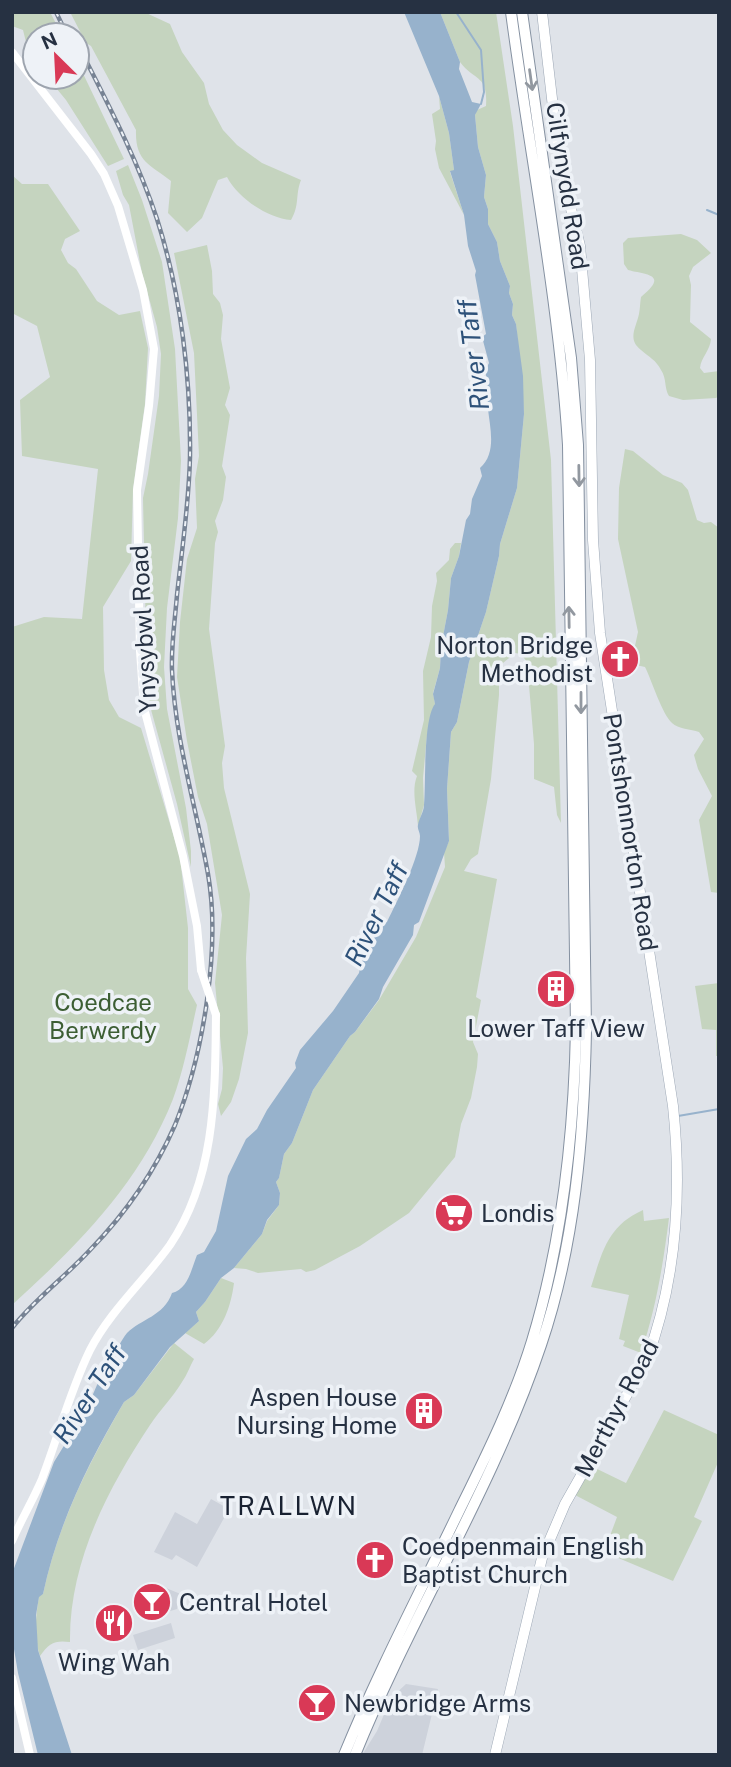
<svg xmlns="http://www.w3.org/2000/svg" width="731" height="1767" font-family="'Public Sans',sans-serif">
  <rect width="100%" height="100%" fill="#dfe3e9"/>
  <path fill="#cdd2db" d="M211,1499L229,1509L197,1567L176,1555L172,1560L154,1552L175,1512L197,1524Z
    M140,1586L161,1593L166,1588L183,1595L177,1609L164,1613L147,1607L139,1597L142,1591Z
    M171,1623L175,1638L138,1650L133,1635Z
    M406,1684L438,1689L422,1755H362L377,1731L391,1698Z"/>
  <path fill="#c5d4bf" d="M12,12H50L62,35H35V62L26,42L23,30L12,26Z
    M70,12H144L170,24L182,52L204,83L209,104L223,130L237,145L262,163L301,180C295,195 300,205 291,220C267,218 238,198 227,177L218,180L202,218L187,232L168,213L171,181C149,164 135,161 136,130L91,46L86,43Z
    M440,12H496L513,126L551,460L561,823L557,815L554,787L534,779V744L527,662L521,654L515,653L503,663L499,675V695L491,779L478,854L471,859L464,871L497,879L476,997L481,1000L473,1042L478,1054L477,1067L471,1098L461,1124L455,1157L409,1213L360,1246L315,1270L306,1272L301,1269L258,1273L246,1269L234,1268L262,1234L267,1221L279,1205L280,1193L276,1182L279,1178L284,1154L292,1143L313,1090L350,1036L355,1032L379,1000L416,937L445,867L444,852L449,841L447,789L451,732L457,722L469,662L486,612L499,556L500,544L517,488L524,414L516,324L512,315L513,304L509,293L510,286L500,261L497,242L488,224V209L484,197L486,175L478,147L475,115L477,110L486,106C488,74 475,82 460,62Z
    M77,61L124,159L108,166L66,100L47,77H77Z
    M439,96L449,133L454,170L450,172L464,215L439,168L435,149L436,141L432,114L440,109Z
    M128,165L142,200L162,262L175,349L181,461L178,518L167,608L164,667L167,709L186,808L191,851V867L177,804L150,706L148,682L153,677L152,669L148,664L146,636L143,498L148,474L159,396L161,354L157,327L142,273L129,205L123,195L116,171Z
    M12,175L22,184H48L80,231L65,239L61,250L68,263L76,269L97,301L119,315L140,311L148,348L145,404L133,489L131,561L103,607L104,670L109,700L119,717L141,728L180,857L188,928V989L197,1005C190,1036 184,1069 173,1099C140,1183 78,1245 12,1305V627L44,617L82,619L98,469L22,456L20,400L50,377L37,326L12,313Z
    M681,234L697,240L711,253L693,267L689,276L691,285L690,322L711,339C710,351 701,357 700,368L704,373L719,371V396L716,398L683,400L669,396C664,388 667,379 661,370C656,360 649,357 641,350C627,339 636,328 639,314C640,309 640,303 641,297C669,274 647,275 628,270L624,264L623,243L628,238Z
    M207,245L212,271L213,294L220,303L223,315L221,339L230,388L225,405L230,415L222,466L226,477L223,500L215,521L218,532L215,543L209,629L225,746L222,763L224,788L250,894L246,958L248,1033L239,1079L231,1102L221,1116L218,1104L222,1089L223,1068L215,983L222,915L207,824L198,797L187,741L177,677L180,622L187,559L197,528L195,479L199,456L194,353L174,253Z
    M625,449L633,451L663,475L682,483L688,490L697,520L704,523L711,522L719,528V893L711,892L699,820L712,796L698,769L694,755L704,739L699,732C691,729 678,729 672,723C662,714 652,681 645,667L636,665L633,655L638,632L618,539L619,488Z
    M455,543H461L459,556L451,578L448,610L441,647L440,668L433,693L435,704L427,735L423,778L424,805L418,826C417,810 411,791 417,776L412,771L424,720L423,671L431,637L432,606L437,581L436,573L449,560L450,549Z
    M719,983V1056H716V1030L702,1029L695,986Z
    M643,1210L644,1221L669,1218C663,1265 656,1308 641,1353L623,1346L625,1341L619,1339L629,1295L591,1287C602,1253 607,1226 643,1210Z
    M221,1278L234,1283C231,1306 223,1330 204,1344L185,1333L199,1321L196,1312L205,1302Z
    M174,1343L194,1359C190,1366 187,1375 182,1382C173,1397 160,1410 150,1425C107,1490 69,1563 70,1642C55,1640 49,1643 40,1656C33,1636 36,1616 39,1596L43,1594C58,1523 89,1463 124,1402L134,1395Z
    M664,1410L719,1435V1460L694,1517L702,1521L673,1581L604,1552L617,1517L575,1495L591,1466L626,1483Z"/>
  <path fill="#97b2cc" d="M404,12H440L460,62L459,69L472,102L481,104L475,115L478,147L486,175L484,197L488,209V224L497,242L500,261L510,286L509,293L513,304L512,315L516,324L523,376L524,414L517,488L500,544L499,556L486,612L469,662L457,722L451,732L447,789L449,841L419,922L414,925L413,935L383,987L379,999L355,1032L350,1036L313,1090L292,1143L284,1154L279,1178L276,1182L280,1193L279,1205L267,1220L262,1234L234,1268L221,1278L205,1302L196,1312L199,1321L170,1347L134,1395L124,1402C88,1463 58,1524 43,1594L39,1597L36,1615L38,1650L72,1755H38L18,1673L12,1637L13,1571L54,1462L87,1408L110,1355C118,1350 121,1340 127,1333C141,1319 164,1316 172,1293C188,1289 191,1270 197,1255L204,1252L216,1231L228,1176L246,1139L257,1129L267,1110L296,1068L295,1063L300,1050L333,1011L359,973L363,954L371,949C371,940 377,932 380,923L387,922C397,901 420,857 420,836C420,832 417,829 418,825C419,818 424,812 424,805C426,784 423,719 435,704L433,694L440,668L441,647L448,610L451,578L459,556L466,520L470,514L472,499L482,476L480,468C497,453 490,428 488,409C487,396 489,384 485,371L489,363L482,337L486,334L475,275L476,271L468,246L464,215L450,171L454,170L449,133L439,96Z"/>
  <g fill="none" stroke-linecap="round" stroke-linejoin="round">
    <path stroke="#97b2cc" stroke-width="2" d="M456,12L481,50L484,92L481,104
      M707,210L719,215
      M678,1116L719,1109"/>
    <g stroke="#9da8b6" stroke-width="11">
      <path id="primary" d="M495,1755L542,1558L565,1504L647,1359C677,1278 682,1192 673,1106L600,633L593,540L590,360L580,246L559,159L542,12"/>
    </g>
    <g stroke="#8591a1" stroke-width="12">
      <path id="highway" d="M344,1755C378,1672 420,1592 459,1511C486,1456 514,1400 532,1341C563,1239 574,1134 576,1028L568,445C559,300 530,156 511,12
        M355,1755C411,1616 493,1488 541,1345C575,1245 584,1136 586,1031L578,445L571,358L522,12"/>
    </g>
    <path stroke="#fff" stroke-width="8" d="M12,52L91,154L104,174L118,206L143,290L154,349L149,406L137,490L140,651L144,708L183,856L197,926L201,970
      M12,1541C21,1520 33,1500 42,1479C58,1437 70,1391 90,1350C110,1311 145,1280 170,1245C216,1177 215,1093 216,1015
      M12,1678L30,1755"/>
    <use href="#primary" stroke="#fff" stroke-width="10"/>
    <use href="#highway" stroke="#fff" stroke-width="10"/>
    <g stroke="#778394" stroke-width="4.5">
      <path id="rail" d="M56,12L67,35
        M12,1328C35,1299 65,1277 90,1250C125,1214 155,1171 175,1125C203,1056 221,948 208,874C196,806 175,740 172,670C171,645 175,620 177,595C182,549 189,503 190,457C191,379 181,294 157,219C137,158 106,100 77,43"/>
    </g>
    <use href="#rail" stroke="#eef2f7" stroke-width="2" stroke-dasharray="5" stroke-linecap="butt"/>
    <path stroke="#fff" stroke-width="8" d="M201,970L216,1015"/>
  </g>
  <defs><path id="oneway-shaft" d="M-6 0H5M1.5-3L5.5 0L1.5 3" fill="none" stroke-width="1.6" stroke-linecap="round" stroke-linejoin="round" transform="scale(1.75)"/></defs>
  <g stroke="#9298a0">
    <use href="#oneway-shaft" transform="translate(531 80) rotate(82)"/>
    <use href="#oneway-shaft" transform="translate(579 476) rotate(89)"/>
    <use href="#oneway-shaft" transform="translate(569 617) rotate(-91)"/>
    <use href="#oneway-shaft" transform="translate(581 703) rotate(90)"/>
  </g>
  <defs>
    <g id="church-disc" transform="scale(2.0125)"><circle r="9.5" fill="#d93956" stroke="#eef2f7"/><path d="M-1.2-6h2.4v3.5h3.3v2.4h-3.3V6h-2.4V-.1h-3.3v-2.4h3.3Z" fill="#fff"/></g>
    <g id="building-disc" transform="scale(2.0125)"><circle r="9.5" fill="#d93956" stroke="#eef2f7"/><path d="M-4-6H4V6H1V3H-1V6H-4ZM-2.5-4.3h1.7v1.8h-1.7ZM.8-4.3h1.7v1.8H.8ZM-2.5-1h1.7V.8h-1.7ZM.8-1h1.7V.8H.8Z" fill="#fff"/></g>
    <g id="supermarket-disc" transform="scale(2.0125)"><circle r="9.5" fill="#d93956" stroke="#eef2f7"/><path d="M-6-5.5h2.5l.6 2H6L4.5 2H-2.5L-4.4-4H-6ZM-1.5 3.2a1.3 1.3 0 1 0 .1 0ZM3 3.2a1.3 1.3 0 1 0 .1 0Z" fill="#fff"/></g>
    <g id="bar-disc" transform="scale(2.0125)"><circle r="9.5" fill="#d93956" stroke="#eef2f7"/><path d="M-6-5H6L.8 .8V4.5H3.5V6h-7V4.5H-.8V.8Z" fill="#fff"/></g>
    <g id="restaurant-disc" transform="scale(2.0125)"><circle r="9.5" fill="#d93956" stroke="#eef2f7"/><path d="M-5-6h1v4h1v-4h1v4h1v-4h1v5L-1.5 .5V6h-2V.5L-5-1ZM5-6V6H3V1.5H1.5Q1.5-4 5-6Z" fill="#fff"/></g>
  </defs>
  <g fill-rule="evenodd">
    <use href="#church-disc" x="620" y="659"/>
    <use href="#building-disc" x="556" y="989"/>
    <use href="#supermarket-disc" x="454" y="1213"/>
    <use href="#building-disc" x="424" y="1411"/>
    <use href="#church-disc" x="375" y="1560"/>
    <use href="#bar-disc" x="152" y="1602"/>
    <use href="#restaurant-disc" x="114" y="1623"/>
    <use href="#bar-disc" x="317" y="1703"/>
  </g>
  <g text-anchor="middle" dominant-baseline="central" stroke-width="7" stroke-linejoin="round" paint-order="stroke">
    <g font-size="24" fill="#263142" stroke="#eef2f7">
      <text transform="translate(568 186) rotate(81)">Cilfynydd Road</text>
      <text transform="translate(143 629) rotate(-93)">Ynysybwl Road</text>
      <text transform="translate(631 832) rotate(81)">Pontshonnorton Road</text>
      <text transform="translate(616 1408) rotate(-62)">Merthyr Road</text>
    </g>
    <g font-size="24" fill="#263142" stroke="#eef2f7" text-anchor="start">
      <text x="593" y="645" text-anchor="end">Norton Bridge<tspan x="593" dy="28">Methodist</tspan></text>
      <text x="556" y="1028" text-anchor="middle">Lower Taff View</text>
      <text x="481" y="1213">Londis</text>
      <text x="397" y="1397" text-anchor="end">Aspen House<tspan x="397" dy="28">Nursing Home</tspan></text>
      <text x="402" y="1546">Coedpenmain English<tspan x="402" dy="28">Baptist Church</tspan></text>
      <text x="179" y="1602">Central Hotel</text>
      <text x="114" y="1662" text-anchor="middle">Wing Wah</text>
      <text x="344" y="1703">Newbridge Arms</text>
    </g>
    <g font-size="24" fill="#3c5e33" stroke="#eef2f7">
      <text x="103" y="1002">Coedcae<tspan x="103" dy="28">Berwerdy</tspan></text>
    </g>
    <g font-size="26" font-style="italic" fill="#2d5179" stroke="#eef2f7">
      <text transform="translate(473 355) rotate(-97)">River Taff</text>
      <text transform="translate(376 914) rotate(-64)">River Taff</text>
      <text transform="translate(89 1394) rotate(-57)">River Taff</text>
    </g>
    <g font-size="26" letter-spacing="2" fill="#192232" stroke="#eef2f7">
      <text x="289" y="1505">TRALLWN</text>
    </g>
  </g>
  <rect width="731" height="1767" fill="none" stroke="#263142" stroke-width="28"/>
  <g transform="translate(56 56) rotate(336)"><circle r="33" fill="#eef2f7" stroke="#9ea5af" stroke-width="2"/>
  <path d="M0-5L12 26L0 18L-12 26Z" fill="#d93956"/>
  <text y="-10" font-size="19" font-weight="bold" text-anchor="middle" fill="#263142">N</text>
  </g>
</svg>
